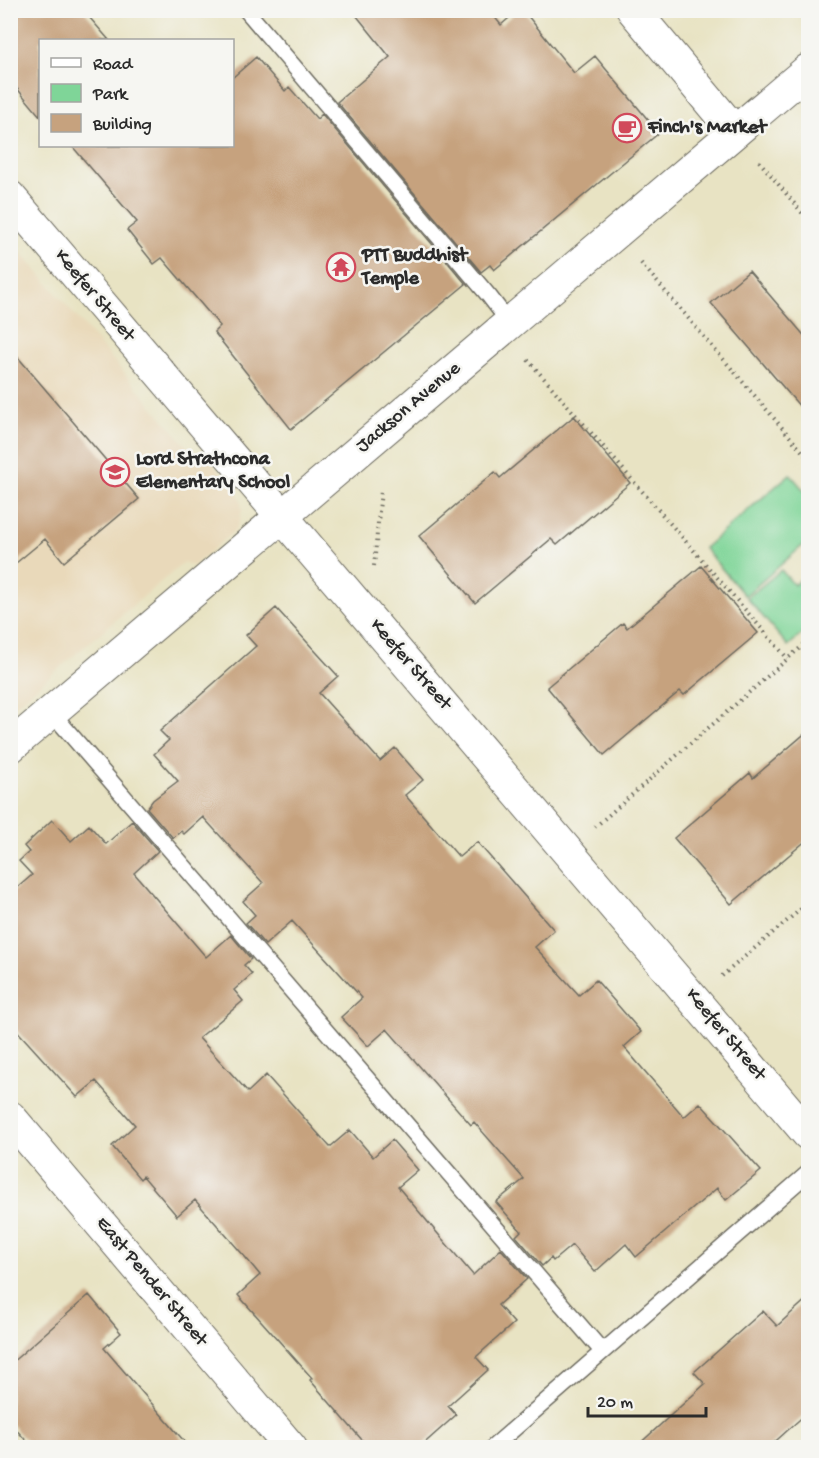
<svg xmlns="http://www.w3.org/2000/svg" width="819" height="1458" font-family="'Gochi Hand',sans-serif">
  <rect width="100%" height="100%" fill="#f6f6f2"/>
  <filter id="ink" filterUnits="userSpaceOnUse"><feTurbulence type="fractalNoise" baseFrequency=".0167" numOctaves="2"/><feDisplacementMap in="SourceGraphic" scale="12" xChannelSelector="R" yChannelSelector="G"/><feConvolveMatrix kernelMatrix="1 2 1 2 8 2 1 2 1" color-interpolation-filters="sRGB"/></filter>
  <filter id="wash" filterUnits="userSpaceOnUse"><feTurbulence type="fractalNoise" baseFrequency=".008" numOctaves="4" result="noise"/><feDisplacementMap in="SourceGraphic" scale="24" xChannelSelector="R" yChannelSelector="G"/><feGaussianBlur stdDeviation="1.35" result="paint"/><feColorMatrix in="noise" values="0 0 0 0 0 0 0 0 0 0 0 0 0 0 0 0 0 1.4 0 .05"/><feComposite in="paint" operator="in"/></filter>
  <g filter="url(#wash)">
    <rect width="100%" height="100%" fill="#e8e3c3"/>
    <path fill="#e9d9ba" d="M10,239L194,455L203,452L235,490L241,500L242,510L239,523L235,530L193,566L184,562L11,709Z"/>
    <path fill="#7fd598" stroke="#558062" stroke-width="1.5" d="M790,474L808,495V541L745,596L704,548Z
      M781,570L794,585L808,573V629L788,646L747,598Z"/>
    <g id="blocks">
      <path fill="#c6a27e" d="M10,10H83L109,40H40V116L10,80Z
        M352,10H489L501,25L518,10H523L574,73L595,56L659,133L494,270L490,265L481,272L337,102L390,57Z
        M256,57L285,91L289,87L317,119L322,114L466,284L291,429L214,332L220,326L162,258L154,264L127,230L137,222L72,146H232V78Z
        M749,271L808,340V416L711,303Z
        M10,348L139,499L64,562L45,539L10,568Z
        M574,416L630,483L557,545L551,539L475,603L419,536L495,472L500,478Z
        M701,566L758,633L684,695L680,691L604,755L547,687L623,623L627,628Z
        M276,608L338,676L319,693L380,761L395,748L423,780L405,795L459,857L477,842L554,930L535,947L579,995L596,980L641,1032L624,1047L684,1117L700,1103L761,1171L726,1200L717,1188L636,1257L626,1244L595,1272L572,1245L553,1261L551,1258L542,1266L516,1236L521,1231L496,1202L524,1179L474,1122L471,1125L387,1029L368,1046L341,1017L362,998L292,921L265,945L246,923L255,915L243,901L263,883L203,817L184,834L181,831L173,838L147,808L153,800L178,781L154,754L169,740L160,731L256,646L246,635Z
        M808,731V839L731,904L674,838L750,773L753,778Z
        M52,820L71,841L89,825L106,844L132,821L158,851L134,873L206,957L231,935L251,959L244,965L252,974L234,990L243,1001L199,1038L248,1092L266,1075L330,1147L350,1130L373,1157L392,1140L418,1170L398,1187L473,1275L501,1249L527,1279L498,1305L514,1323L476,1357L488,1370L448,1406L456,1415L419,1448H369L310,1380L312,1378L238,1295L260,1275L246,1258L195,1200L177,1216L143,1176L140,1179L112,1146L135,1125L96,1081L77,1097L10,1023V894L32,875L19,861L29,852L24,846Z
        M89,1295L121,1333L104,1348L190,1448H33L10,1423V1364Z
        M808,1298V1412L768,1448H635L705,1384L694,1372L763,1311L777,1326Z"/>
    </g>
  </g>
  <g filter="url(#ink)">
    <use href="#blocks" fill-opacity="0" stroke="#6d6b60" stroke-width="1.5"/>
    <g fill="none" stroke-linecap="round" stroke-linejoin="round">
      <g stroke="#6d6b60" stroke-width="18">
        <path id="service" d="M246,10L489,296L509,322
          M52,713L602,1351
          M492,1448L808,1173"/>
      </g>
      <g stroke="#6d6b60" stroke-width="34">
        <path id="minor" d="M633,10L735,132
          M10,197L808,1134
          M10,747L808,70
          M10,1117L291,1448"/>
      </g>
      <path stroke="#6d6b60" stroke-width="4" stroke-dasharray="1.5 4.5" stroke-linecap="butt" d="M759,161L808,220
        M641,263L808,458
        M528,360L788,659
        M374,566L381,490
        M595,827L808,641
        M722,976L808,903"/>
      <use href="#service" stroke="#fff" stroke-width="15"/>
      <use href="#minor" stroke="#fff" stroke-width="32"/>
    </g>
  </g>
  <defs>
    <g id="cafe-ring" transform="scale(1.5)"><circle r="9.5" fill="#f6f6f2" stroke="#d1495b" stroke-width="1.5"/><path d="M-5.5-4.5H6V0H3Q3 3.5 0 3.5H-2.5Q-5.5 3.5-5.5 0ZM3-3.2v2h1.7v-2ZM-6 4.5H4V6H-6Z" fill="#d1495b"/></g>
    <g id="temple-ring" transform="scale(1.5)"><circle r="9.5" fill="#f6f6f2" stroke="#d1495b" stroke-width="1.5"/><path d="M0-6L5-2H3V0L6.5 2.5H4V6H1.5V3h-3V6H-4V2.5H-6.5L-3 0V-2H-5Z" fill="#d1495b"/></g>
    <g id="school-ring" transform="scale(1.5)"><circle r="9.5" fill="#f6f6f2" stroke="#d1495b" stroke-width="1.5"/><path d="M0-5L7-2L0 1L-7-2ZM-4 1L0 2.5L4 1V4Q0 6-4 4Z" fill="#d1495b"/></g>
  </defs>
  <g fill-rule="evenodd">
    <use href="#cafe-ring" x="627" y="128"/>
    <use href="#temple-ring" x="341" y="267"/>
    <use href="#school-ring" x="115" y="472"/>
  </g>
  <g text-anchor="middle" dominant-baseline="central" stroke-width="5" stroke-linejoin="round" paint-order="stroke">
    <g font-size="20" font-weight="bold" fill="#2b2b2b" stroke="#f6f6f2" text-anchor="start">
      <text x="648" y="128">Finch's Market</text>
      <text x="362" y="256">PTT Buddhist<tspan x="362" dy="23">Temple</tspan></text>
      <text x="136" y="460">Lord Strathcona<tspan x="136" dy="23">Elementary School</tspan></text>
    </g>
    <g font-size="20" fill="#2b2b2b" stroke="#f6f6f2">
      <text transform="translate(94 296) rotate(50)">Keefer Street</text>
      <text transform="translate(409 408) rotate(-40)">Jackson Avenue</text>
      <text transform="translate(410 665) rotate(49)">Keefer Street</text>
      <text transform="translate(725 1035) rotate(50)">Keefer Street</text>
      <text transform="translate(151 1282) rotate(50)">East Pender Street</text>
    </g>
  </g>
  <rect width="819" height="1458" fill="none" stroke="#f6f6f2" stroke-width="36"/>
  <rect x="39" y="39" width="195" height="108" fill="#f6f6f2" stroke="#a5a5a2" stroke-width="1.5"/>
  <rect x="51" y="58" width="30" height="9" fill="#ffffff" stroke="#a5a5a2" stroke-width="1.5"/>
  <text x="93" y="69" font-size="18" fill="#2b2b2b">Road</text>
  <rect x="51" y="84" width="30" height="18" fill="#7fd598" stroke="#a5a5a2" stroke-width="1.5"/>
  <text x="93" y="99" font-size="18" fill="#2b2b2b">Park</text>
  <rect x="51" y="114" width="30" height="18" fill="#c6a27e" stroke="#a5a5a2" stroke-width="1.5"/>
  <text x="93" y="129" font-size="18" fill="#2b2b2b">Building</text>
  <path d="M588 1407v9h118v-9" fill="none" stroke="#2b2b2b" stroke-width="3"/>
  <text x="597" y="1407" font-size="18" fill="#2b2b2b" stroke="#f6f6f2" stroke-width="4.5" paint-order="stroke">20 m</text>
</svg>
